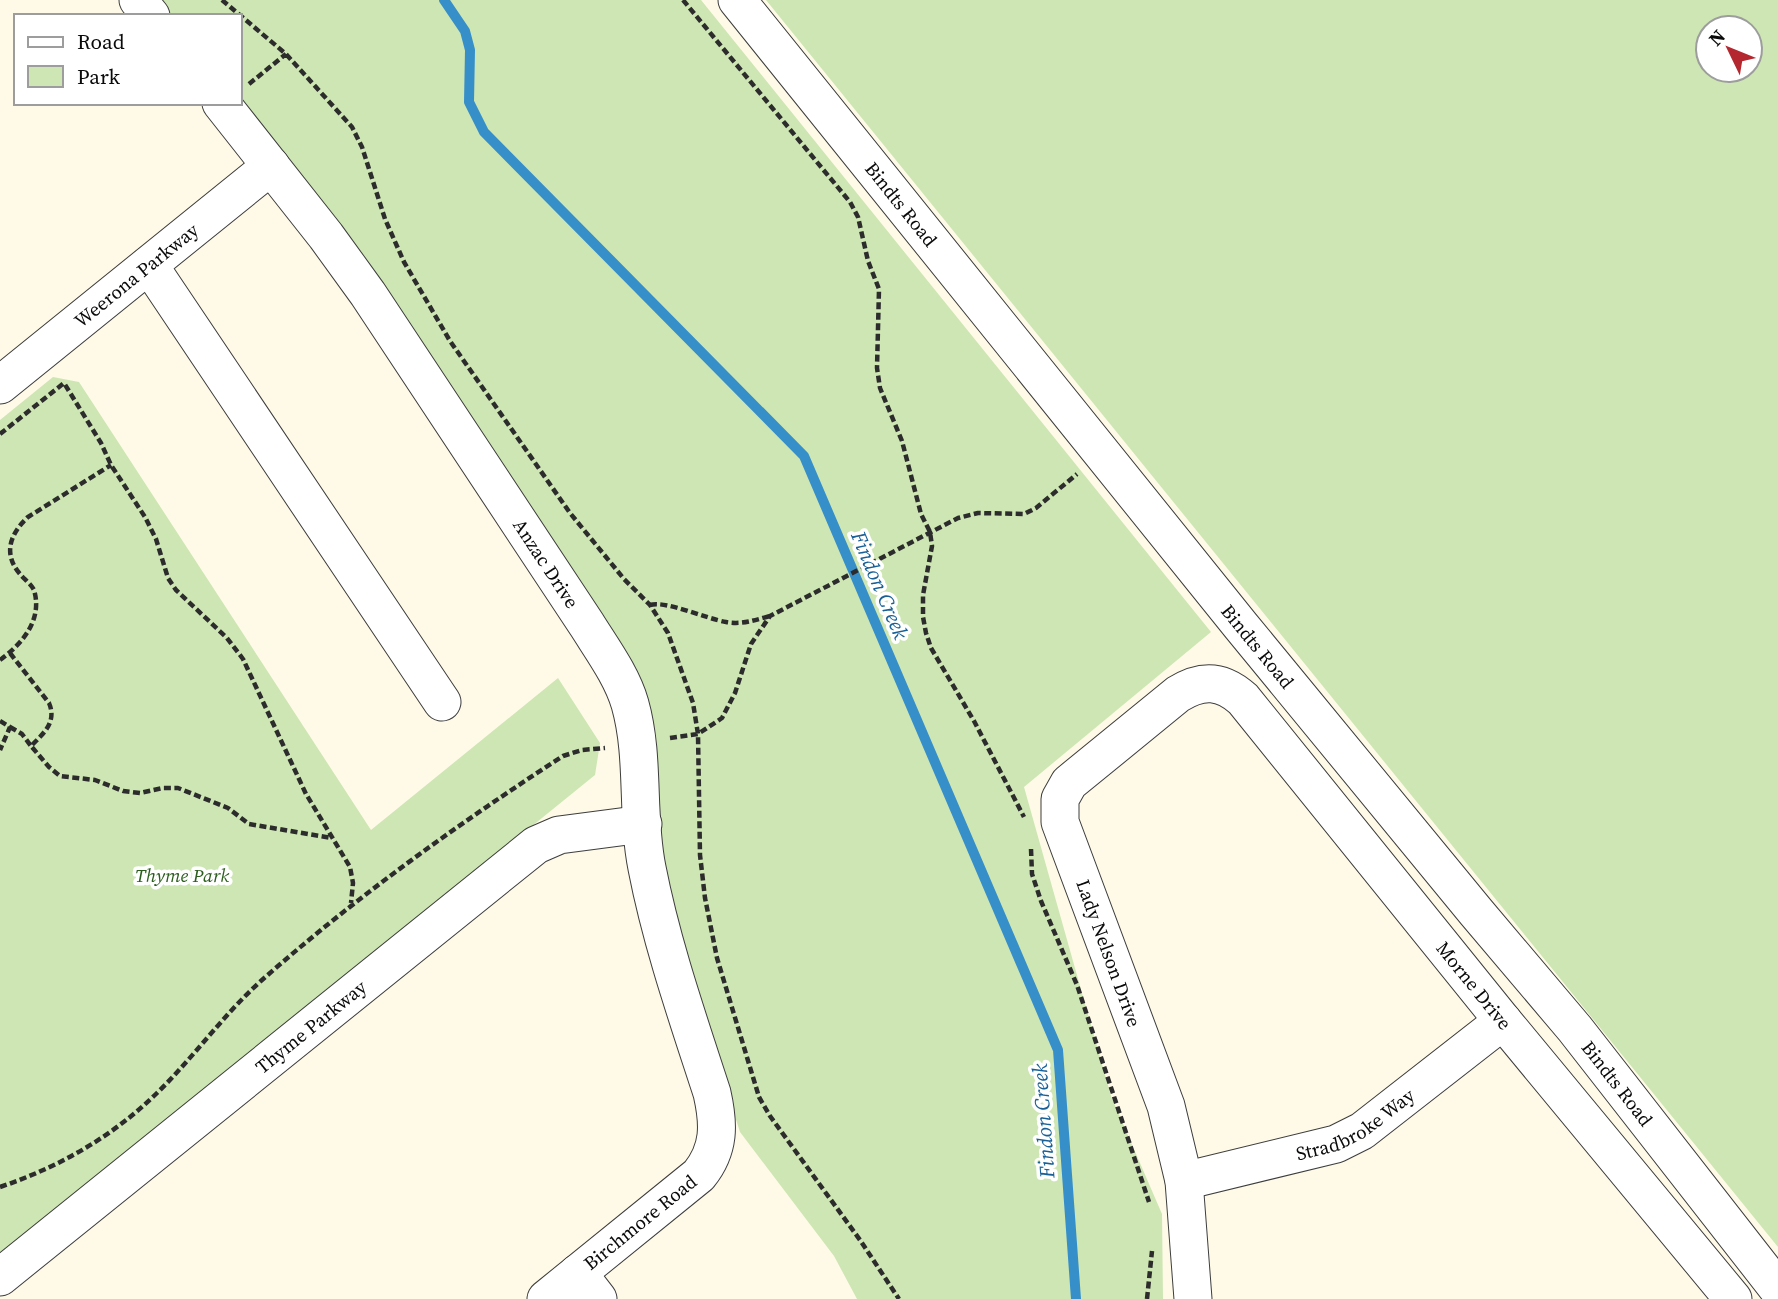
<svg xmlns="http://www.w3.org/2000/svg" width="1778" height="1299" font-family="'Source Serif 4',serif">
  <rect width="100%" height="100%" fill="#fefae7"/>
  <path fill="#cee6b3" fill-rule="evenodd" d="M153,0H701L1211,632L1024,787L1111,1096L1162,1214L1163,1299H857L834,1256L740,1132L677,934L660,843L656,734L648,702L636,668L486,449L240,103V16H165Z
    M766,0H1778V1247ZM1708,28H1750V70H1708Z
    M53,377L79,382L371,830L558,678L600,743L595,775L0,1257V420Z"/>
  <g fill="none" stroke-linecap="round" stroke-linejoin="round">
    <path stroke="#378fc9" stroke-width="10" d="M444,0L465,31L470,50L469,102L484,132L804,456L1058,1050L1076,1299"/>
    <g stroke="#3d3d3d" stroke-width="39">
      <g id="minor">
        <path d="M138,0L151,16"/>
        <path id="s1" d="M737,0L1241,626L1476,912L1575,1029L1778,1289"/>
        <path id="s2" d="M221,103L326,236L368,294L587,625C602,649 622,676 630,704C645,757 636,814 647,868C662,945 688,1019 712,1093C719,1124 720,1149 699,1175L546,1299"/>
        <path d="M149,265L442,702"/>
        <path id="s3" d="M0,385L271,166"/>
        <path id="s4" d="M1184,1181L1336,1144L1362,1131L1503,1021"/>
        <path d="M578,1273L598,1299"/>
        <path id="s5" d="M0,1277L536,845L559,835L643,824"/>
        <path id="s6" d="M1193,1299L1184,1181L1166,1106L1060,822V799L1069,783L1178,694C1202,679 1222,680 1243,699L1503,1021L1733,1299"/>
      </g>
    </g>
    <path stroke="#2c2c2c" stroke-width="4.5" stroke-dasharray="7 3.5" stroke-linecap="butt" d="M222,0L286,54L352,127L362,147L385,219L404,262L450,341L570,513L624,579L650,605L668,633L693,703L698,734L700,855L705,898L717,958L759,1097L770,1116L860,1240L899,1299
      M683,0L850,202L858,217L868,261L879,289L877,368L880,388L902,441L921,514L930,532L932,546L923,595V617L926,633L931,648L974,721L1024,817
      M249,84L286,54
      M0,434L64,383L101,443L111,465L145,517L156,539L168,578L176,590L227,638L243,659L306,794L350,867L353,883L351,903
      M650,605C665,600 707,619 726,622C742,625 755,620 770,616
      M10,653L49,703C57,722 44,733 31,746L49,767L60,776L95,780L123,791L140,793L163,788H178L228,808L249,824L332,838
      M0,660C22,644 43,620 34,590C31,584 24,579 20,574C2,553 11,533 28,517L111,465
      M0,721L10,727L0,750
      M10,727L22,734L31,746
      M670,738L698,734L722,718L735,693L751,644L770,616L958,518L978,513L1024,514L1036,508L1077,474
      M1031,849L1032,874L1041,901L1077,985L1149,1202
      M0,1187C59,1167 112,1137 157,1093C194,1057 223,1015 262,980C356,897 458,824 563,756L582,750L605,748
      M1147,1299L1152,1251"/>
    <use href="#minor" stroke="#fff" stroke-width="37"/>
  </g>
  <g text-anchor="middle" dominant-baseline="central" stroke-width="7" stroke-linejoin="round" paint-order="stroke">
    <g font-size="19" fill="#0a0a0a" stroke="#fff">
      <text stroke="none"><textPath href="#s1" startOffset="262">Bindts Road</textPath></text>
      <text stroke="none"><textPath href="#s3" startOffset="175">Weerona Parkway</textPath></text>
      <text stroke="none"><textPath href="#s2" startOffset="564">Anzac Drive</textPath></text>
      <text stroke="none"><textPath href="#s1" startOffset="830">Bindts Road</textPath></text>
      <text transform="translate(1109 953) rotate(70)">Lady Nelson Drive</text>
      <text stroke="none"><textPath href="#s6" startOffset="1120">Morne Drive</textPath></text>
      <text stroke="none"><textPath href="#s5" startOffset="399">Thyme Parkway</textPath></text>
      <text stroke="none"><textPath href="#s1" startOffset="1396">Bindts Road</textPath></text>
      <text stroke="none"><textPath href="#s4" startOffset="182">Stradbroke Way</textPath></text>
      <text transform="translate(640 1222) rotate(-39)">Birchmore Road</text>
    </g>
    <g font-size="19" font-style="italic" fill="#2b5e1d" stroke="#fff">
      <text x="182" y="875">Thyme Park</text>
    </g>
    <g font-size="21" font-style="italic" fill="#186096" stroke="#fff">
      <text transform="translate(880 585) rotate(67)">Findon Creek</text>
      <text transform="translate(1043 1121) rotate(-94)">Findon Creek</text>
    </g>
  </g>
  <rect x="14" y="14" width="228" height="91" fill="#ffffff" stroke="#9d9d9d" stroke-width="2"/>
  <rect x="28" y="37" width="35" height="10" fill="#ffffff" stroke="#9d9d9d" stroke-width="2"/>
  <text x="77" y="49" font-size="21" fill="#0a0a0a">Road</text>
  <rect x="28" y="66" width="35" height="21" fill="#cee6b3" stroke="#9d9d9d" stroke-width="2"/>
  <text x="77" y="84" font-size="21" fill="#0a0a0a">Park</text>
  <g transform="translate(1729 49) rotate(313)"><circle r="33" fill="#ffffff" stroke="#9d9d9d" stroke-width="2"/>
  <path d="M0-5L12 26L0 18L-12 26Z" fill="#b4272e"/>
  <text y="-10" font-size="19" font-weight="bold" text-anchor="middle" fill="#0a0a0a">N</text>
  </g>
</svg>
